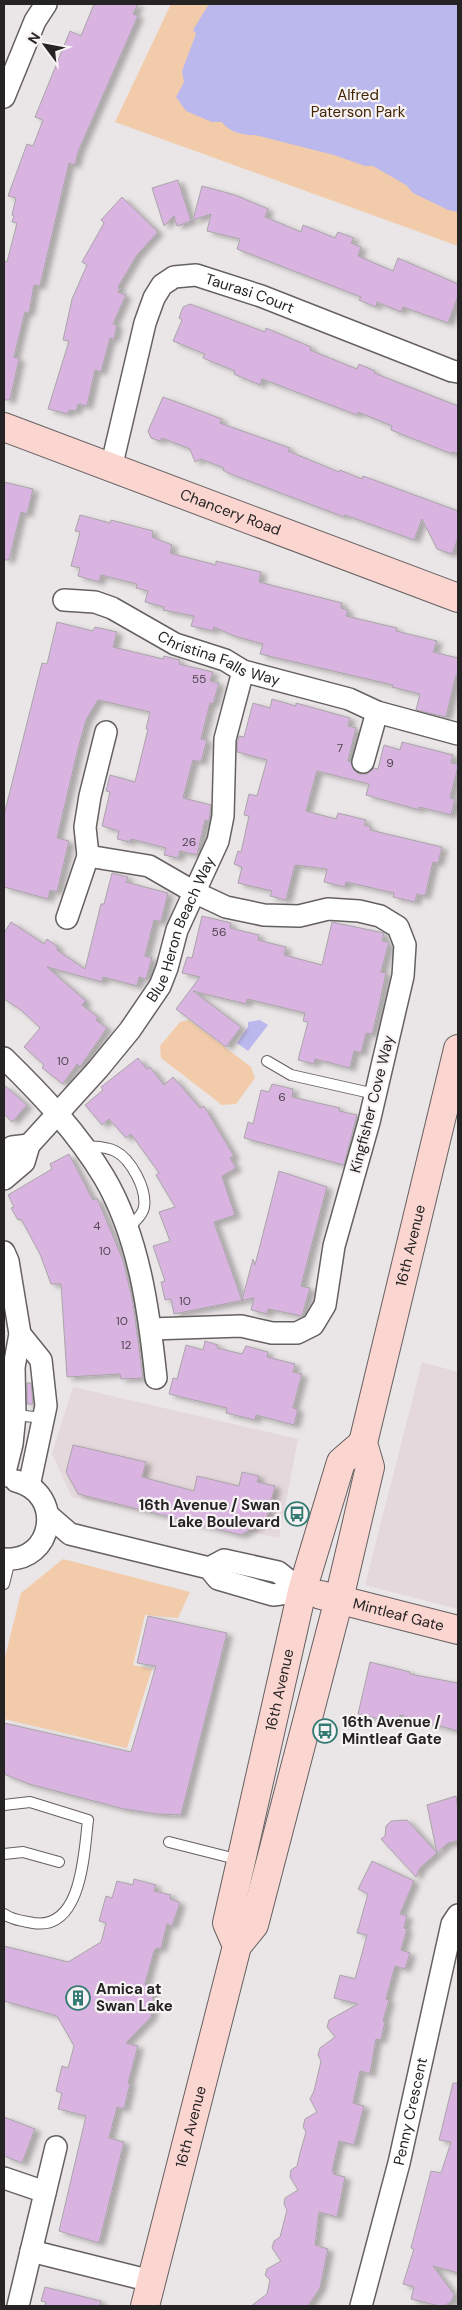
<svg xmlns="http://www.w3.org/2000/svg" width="462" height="2310" font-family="'DM Sans',sans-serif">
  <defs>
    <filter id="shadow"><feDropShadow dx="5.5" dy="3" stdDeviation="2.5" flood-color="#0004"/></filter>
  </defs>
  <rect width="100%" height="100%" fill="#eae5e6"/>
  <path fill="#e5d8dc" d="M422,1362L458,1372V1609L365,1585Z
    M73,1387L298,1439L279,1538L72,1497L52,1454Z"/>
  <path fill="#f2ccaa" d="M171,4H458V246L115,122Z
    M189,1020L251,1067L255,1078L236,1104L222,1105L161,1058L160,1046L180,1022Z
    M63,1559L190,1592L178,1618L145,1615L133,1665L152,1669L127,1748L4,1719V1661L21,1593Z"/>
  <path fill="#bbb8ed" d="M209,4H458V212L448,210L413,193L406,185L373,166H365L334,155L255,135C245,136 228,132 222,122H212L186,111L176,97L184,82L182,71L196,34L193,30Z
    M260,1020L268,1025L248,1051L237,1043L248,1027V1022Z"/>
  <path fill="#dab4e0" stroke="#a8a5a8" filter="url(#shadow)" d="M94,4H138L133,14L138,16L78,152L75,165L69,163L40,286L34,285L29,313L25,312L14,357L19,359L10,400H4V261L7,262L17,223L12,222L14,216L12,215L16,198L8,196L27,144L33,146L43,120L35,117L70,31L81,36Z
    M178,180L191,221L177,226L174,216L164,226L152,188Z
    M202,186L235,195L268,209L265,217L301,232L303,225L335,238L338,232L354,238L351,243L361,247L358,256L393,271L398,258L458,284V296L448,323L403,307L401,312L377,302L376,307L359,300L361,297L237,249L240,239L207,231L211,214L193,220Z
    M122,197L158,232L137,255L118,287L120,288L118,292L126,295L113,324L117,325L114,339L110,338L101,372L95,370L87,406L78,404L76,411L69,410L68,414L48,409L69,341L63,340L72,299L87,265L82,262L104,223L101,220Z
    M190,304L265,332L266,328L311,347L310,350L357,369L359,364L375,371L374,373L458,406V454L452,452V454L391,430L392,426L358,412L357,415L262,379L260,385L234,374L235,371L203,358L205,354L173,341L182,320L179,318L183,307Z
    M163,397L222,419L220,423L290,448L288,451L339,472L340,470L362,479L363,476L458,511V538L452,554L437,549L422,519L414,540L345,515L344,517L228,473L223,470L224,468L201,459L195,462L190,449L162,438L160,441L151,438L148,431Z
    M4,482L33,489L27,514L21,512L9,560H4Z
    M80,515L110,523L111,520L153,531L152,537L172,545L170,553L216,565V561L261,572L259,582L342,603L341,608L348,610L346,616L397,628L396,631L437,641L433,652L458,658V675H456L446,717L416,710L420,694L392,687L393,685L260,654L263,644L234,636L214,627L213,631L191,626L194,616L163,610L164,607L145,602L148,591L136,588L137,584L101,575L99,582L78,576L80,568L71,566L80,532L75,531Z
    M57,622L93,631L95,627L117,632L113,647L163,659L164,656L180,660L179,664L213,672L210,681L219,683L213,704L210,703L201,739L207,740L201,762L193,760L183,798L211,805L209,821L205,820L197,855L180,851L178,858L164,855L166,848L131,839L130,842L117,839L119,831L102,826L110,792L106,791L110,775L135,782L148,729H146L150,712L98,700L86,720L78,749L57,838L69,841L57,892L50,890L48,899L4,887V815L42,663L47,664Z
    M272,699L296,706V703L350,718L348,726L356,728L348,761L351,762L354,770L359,774H367L374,768L378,769L384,745L400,750L402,742L453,755L451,763L458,764V767L450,798L455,799L451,815L419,807V810L366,795L369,784L317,771L306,811L336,819L338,813L366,820L364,825L371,827L370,830L442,847L438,863L433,862L425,896L417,894L415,902L393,897L394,893L346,882L345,887L324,882L327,869L295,865L286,900L270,896L272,891L238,883L242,867L234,864L238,851L241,852L249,816L244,815L249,794L257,796L267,760L237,752V745L239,736L244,737L253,703L270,708Z
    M112,873L128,877L126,882L168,893L161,922L154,920L145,956L152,958L146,979L139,977L137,986L103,977L102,982L47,967L86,1001L82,1005L98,1017L96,1020L107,1028L80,1067L77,1064L63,1084L42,1068L44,1065L24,1047L40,1028L21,1010L4,999V933L11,922L44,944L47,939L58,947L57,950L85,969L101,904H104Z
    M202,916L231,923L230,928L259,935L258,940L286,947L284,955L322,965L332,922L384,933L382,941L389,942L381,972L386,973L379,1006L372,1034L366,1033L361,1053L354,1051L350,1068L315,1059L314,1064L298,1060L308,1022L303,1021L305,1013L247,999L246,1004L193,991L241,1027L226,1047L176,1009L200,977L182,973L187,957L192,958Z
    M138,1058L147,1069L150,1067L164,1085L173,1077L200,1108L204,1106L234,1156L230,1158L236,1168L222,1176L235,1215L214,1222L242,1300L253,1259L255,1265L279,1171L327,1187L301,1286L310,1288L302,1316L268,1309L267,1314L251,1310L254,1298L174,1314L171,1299L165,1300L161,1282L165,1281L153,1246L170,1241L159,1212L175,1207L156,1175L159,1173L131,1134L126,1138L109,1119L102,1125L85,1105L103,1090L101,1087Z
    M272,1084L293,1089L292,1097L340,1108L339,1111L357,1115L344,1165L244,1138L248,1122L253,1124L261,1090L269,1092Z
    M4,1085L27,1105L12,1122L4,1114Z
    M69,1154L93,1200L97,1198L123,1260L133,1303L143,1378L121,1379L120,1374L67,1377L61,1284H51L40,1254L21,1219L18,1220L11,1208L14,1207L8,1195L52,1169L50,1164Z
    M205,1341L218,1345L217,1348L242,1354L246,1346L268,1352L267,1357L295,1364L293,1372L302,1374L293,1408L298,1409L294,1425L256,1415L255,1420L226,1413L227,1408L169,1394L173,1378L177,1379L186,1345L203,1350Z
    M27,1383H31L33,1404H27Z
    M73,1445L146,1462L142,1477L194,1491L197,1476L239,1486L242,1472L259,1476L257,1482L275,1486L266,1520L241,1535L78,1494L66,1472Z
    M148,1616L227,1633L181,1815L157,1814L124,1809L29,1784L4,1774V1723L131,1752L156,1666L137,1663Z
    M370,1662L410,1672V1674L458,1683V1731L400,1715L398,1723L358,1714Z
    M456,1796L458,1809V1841L448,1843L437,1853L427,1805Z
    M407,1820L437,1853L420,1868L416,1877L381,1839L385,1836L386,1826L391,1821Z
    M372,1861L414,1881L400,1914L407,1916L404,1928L407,1929L401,1950L410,1953L405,1969L395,1966L386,1999L389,2000L383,2021L385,2022L381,2040L376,2039L370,2074L360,2071L353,2103L364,2106L354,2145L339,2141L332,2171H334L333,2174L345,2177L337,2217L319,2212L315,2245L328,2249L320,2288L308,2306H251L267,2294L270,2280L265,2275L267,2269L281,2261L272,2248L274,2241L280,2237L287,2210L284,2204L285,2198L298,2190L290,2177L291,2170L297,2166L300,2153L306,2132L303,2127L305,2119L317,2112L310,2099L314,2091L321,2061L318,2055L320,2048L335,2037L327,2027L329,2020L358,2004L334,1998L340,1975L355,1979L367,1935L357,1933L368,1894L358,1889Z
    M134,1879L156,1885L154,1891L171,1895L170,1899L179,1902V1906L172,1926L167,1924L161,1949L157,1948L154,1951L145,1984L154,1987L151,1992L154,2002L151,2017L126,2043L138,2046L128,2083L130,2084L124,2109L117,2107L109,2138L124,2142L99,2243L59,2231L86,2116L58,2109L62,2093L56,2091L62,2066L68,2068L74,2046L57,2016L4,2001V1946L68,1962L101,1942L106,1923L99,1921L106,1896L112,1898L117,1881L133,1885Z
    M453,2083H458V2273L433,2266L454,2294L452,2301L444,2306H439L411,2299L414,2287L403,2284L414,2249L411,2248L431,2171L441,2173L451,2142L439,2140Z
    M4,2117L35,2129L22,2163L4,2156Z
    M45,2287L101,2301L100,2306H45L46,2302L41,2301Z"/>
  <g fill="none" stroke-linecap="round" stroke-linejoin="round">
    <g stroke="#656061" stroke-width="12">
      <path id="lane" d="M267,1061L291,1075L375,1094
        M84,1146C95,1147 105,1146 115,1151C131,1159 147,1189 144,1207C143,1215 133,1223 128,1229
        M15,1415L44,1418
        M4,1584L10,1560
        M4,1805L30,1802L88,1820C84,1853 82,1931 33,1923C23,1921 12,1920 4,1914
        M169,1842L240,1860
        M4,1854L23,1852L59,1862"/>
    </g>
    <g stroke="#656061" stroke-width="24">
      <g id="street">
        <path d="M4,97L35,21L46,4"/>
        <path id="s1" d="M111,468L145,323L154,298L162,285L174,277L196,275L261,296L452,371L458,372"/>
        <path id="s2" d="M64,600L95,602L112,608L175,644L225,660L243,671L349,699L377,712L458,734"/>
        <path d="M363,762L377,712"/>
        <path d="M88,856L149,866L194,892L226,907L264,915L299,916L328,909L359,911L380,916L398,927L405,945L403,976L369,1122L334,1246L325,1305L313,1325L297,1333H272L241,1326L151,1329"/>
        <path d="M67,918L88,856L85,827L90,796L106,732"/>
        <path d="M4,1058C41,1094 77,1132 104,1177C139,1236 149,1311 156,1378"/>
        <path d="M4,1154L12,1147L29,1145"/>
        <path id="s3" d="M4,1179L24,1162L29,1145L98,1069L130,1030L160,986L167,968L177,930L218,841L223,816L225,739L243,671"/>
        <path d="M4,1252L8,1261L20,1334L14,1367L15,1415L12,1444L4,1476"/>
        <path d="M20,1334L41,1360L46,1406L29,1486"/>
        <path d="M48,1515L70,1534L209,1568L218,1579L273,1595L302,1591"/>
        <path d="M4,1559C54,1563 65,1493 16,1481"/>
        <path d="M209,1568L224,1560L278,1572L302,1591"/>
        <path d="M4,2178L45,2192"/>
        <path d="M31,2251L151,2281"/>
        <path d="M18,2306L56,2147"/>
        <path id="s4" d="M361,2306L399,2163L452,1924L458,1915"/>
      </g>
    </g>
    <g stroke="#656061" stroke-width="30">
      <g id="secondary">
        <path id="s5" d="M4,427L458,598"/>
        <path id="s6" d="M321,1595L458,1630"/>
        <path id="s7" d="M237,1946L227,1923L302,1591L341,1462L363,1443"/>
        <path id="s8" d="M145,2306L237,1946L254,1925L339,1599L370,1467L363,1443L458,1049"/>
      </g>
    </g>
    <use href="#lane" stroke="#fff" stroke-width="10"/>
    <use href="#street" stroke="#fff" stroke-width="21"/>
    <use href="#secondary" stroke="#fbd6d1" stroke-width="28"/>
  </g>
  <defs>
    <g id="bus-ring" transform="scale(1.25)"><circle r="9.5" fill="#f7f2f4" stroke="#337a72" stroke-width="1.5"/><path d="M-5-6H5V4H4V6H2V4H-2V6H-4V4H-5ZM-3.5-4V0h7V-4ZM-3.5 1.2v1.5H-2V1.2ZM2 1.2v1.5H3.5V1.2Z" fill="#337a72"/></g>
    <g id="building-ring" transform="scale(1.25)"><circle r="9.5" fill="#f7f2f4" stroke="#337a72" stroke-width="1.5"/><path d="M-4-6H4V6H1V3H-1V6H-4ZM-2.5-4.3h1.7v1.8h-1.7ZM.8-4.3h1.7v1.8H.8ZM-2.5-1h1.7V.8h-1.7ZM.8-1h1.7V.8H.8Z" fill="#337a72"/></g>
  </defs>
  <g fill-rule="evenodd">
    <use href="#bus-ring" x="297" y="1514"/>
    <use href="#bus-ring" x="325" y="1731"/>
    <use href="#building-ring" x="78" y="1998"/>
  </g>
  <g text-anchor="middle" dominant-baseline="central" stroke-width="4.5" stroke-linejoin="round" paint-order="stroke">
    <g font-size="12" fill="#524753">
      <text x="199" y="679">55</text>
      <text x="340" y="748">7</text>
      <text x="390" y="763">9</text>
      <text x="189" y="842">26</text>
      <text x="219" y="932">56</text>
      <text x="63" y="1061">10</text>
      <text x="282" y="1097">6</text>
      <text x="97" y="1226">4</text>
      <text x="105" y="1251">10</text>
      <text x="185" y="1301">10</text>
      <text x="122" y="1321">10</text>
      <text x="126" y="1345">12</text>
    </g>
    <g font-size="15" fill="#422504" stroke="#f7f2f4">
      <text x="358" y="95">Alfred<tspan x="358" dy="17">Paterson Park</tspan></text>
    </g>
    <g font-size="15" fill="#252324" stroke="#f7f2f4">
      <text stroke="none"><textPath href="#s1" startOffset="284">Taurasi Court</textPath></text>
      <text stroke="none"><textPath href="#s5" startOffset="242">Chancery Road</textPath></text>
      <text stroke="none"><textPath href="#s2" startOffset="168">Christina Falls Way</textPath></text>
      <text stroke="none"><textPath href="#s3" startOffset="311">Blue Heron Beach Way</textPath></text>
      <text transform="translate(372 1104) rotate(-76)">Kingfisher Cove Way</text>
      <text stroke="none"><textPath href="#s8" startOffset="1099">16th Avenue</textPath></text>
      <text stroke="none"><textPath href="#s6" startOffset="80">Mintleaf Gate</textPath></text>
      <text stroke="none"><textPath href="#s7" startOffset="264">16th Avenue</textPath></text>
      <text stroke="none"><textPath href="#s4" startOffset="201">Penny Crescent</textPath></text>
      <text stroke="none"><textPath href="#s8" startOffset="185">16th Avenue</textPath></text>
    </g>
    <g font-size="15" font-weight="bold" fill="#252324" stroke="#f7f2f4" text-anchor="start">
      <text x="280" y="1505" text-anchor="end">16th Avenue / Swan<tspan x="280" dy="17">Lake Boulevard</tspan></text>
      <text x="342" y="1722">16th Avenue /<tspan x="342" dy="17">Mintleaf Gate</tspan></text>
      <text x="96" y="1989">Amica at<tspan x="96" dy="17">Swan Lake</tspan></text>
    </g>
  </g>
  <rect width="462" height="2310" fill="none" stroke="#252324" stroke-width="10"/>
  <g transform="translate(45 45) rotate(302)" stroke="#f7f2f4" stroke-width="4" paint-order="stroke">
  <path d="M0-4L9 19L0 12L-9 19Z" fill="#252324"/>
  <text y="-8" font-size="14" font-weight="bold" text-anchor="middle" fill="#252324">N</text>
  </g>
</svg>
